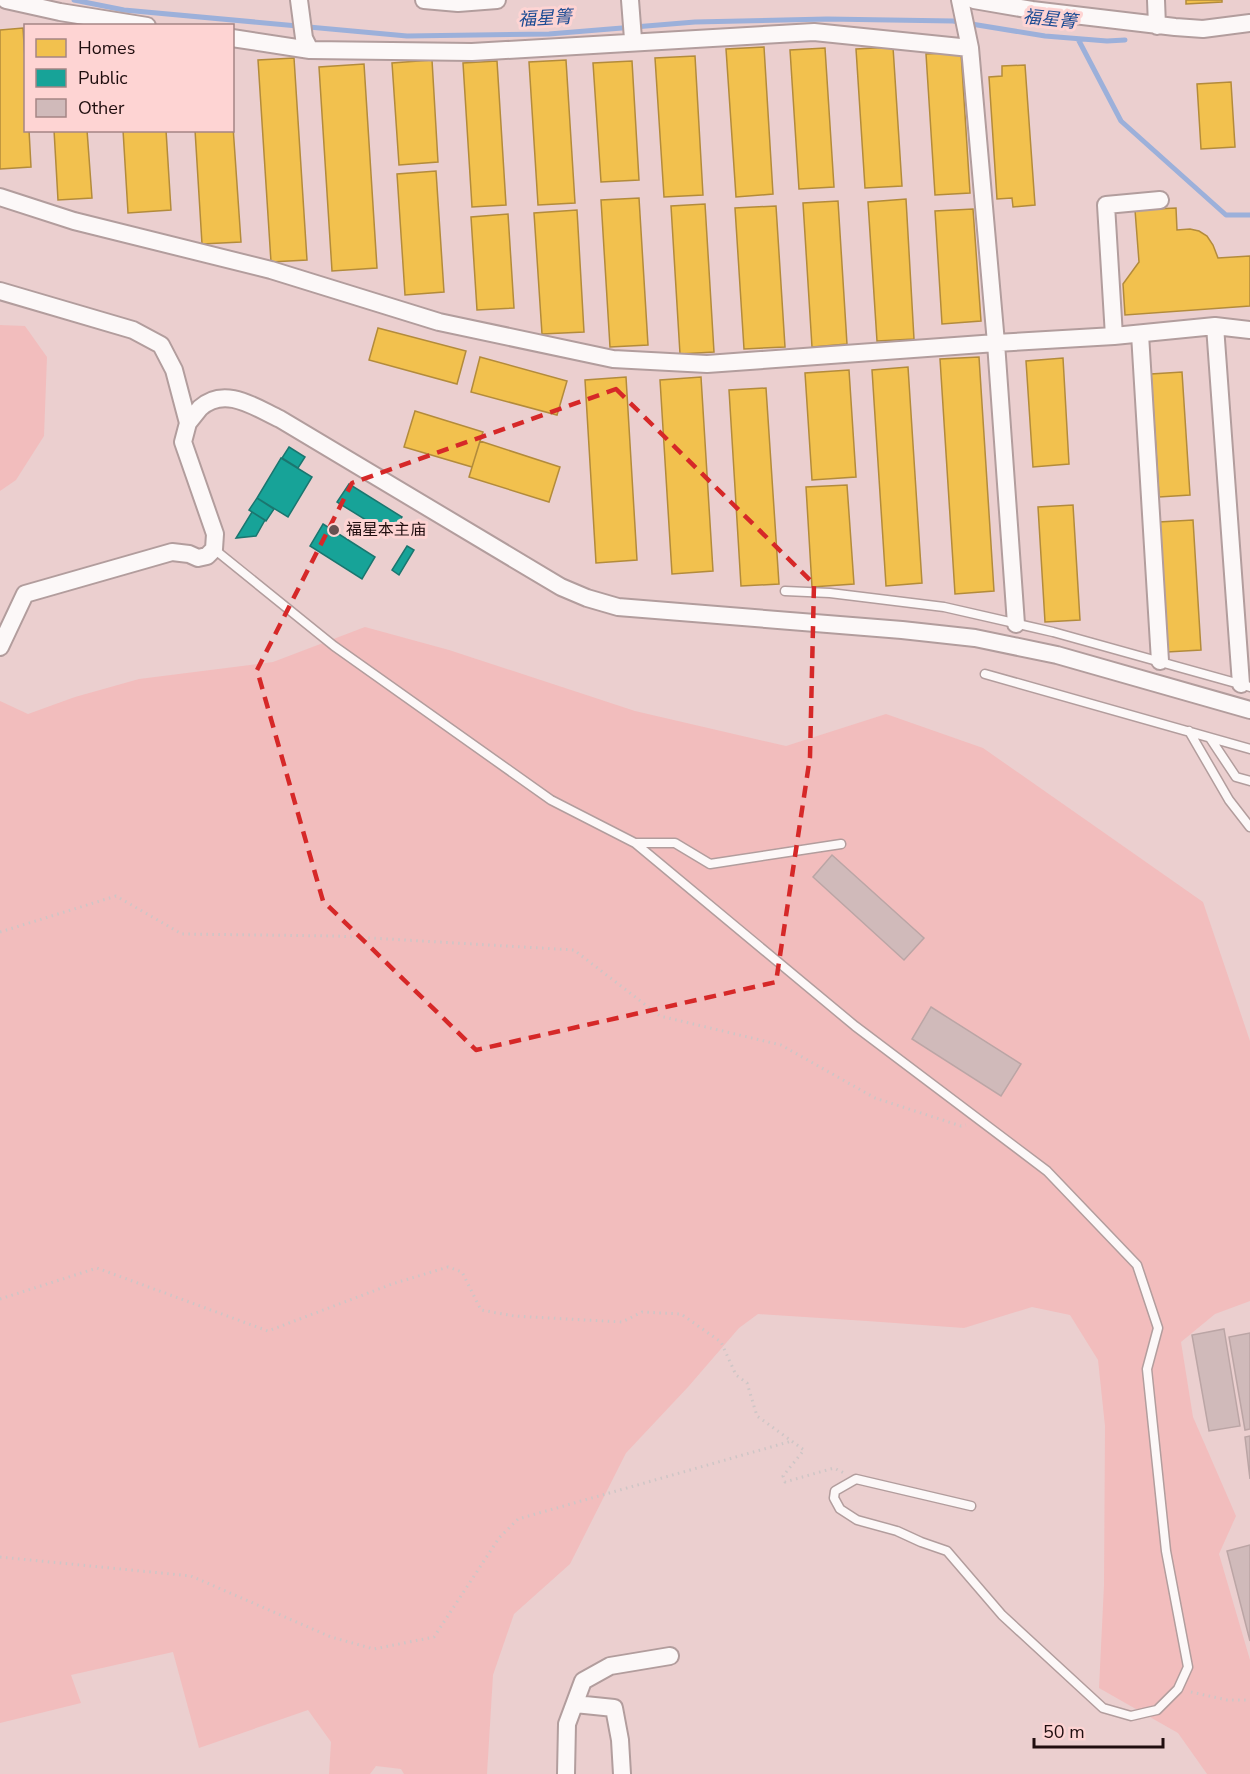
<svg xmlns="http://www.w3.org/2000/svg" width="1250" height="1774" font-family="'Nunito Sans','Noto Sans SC',sans-serif">
  <rect width="100%" height="100%" fill="#ebcfcf"/>
  <path fill="#f2bdbd" d="M0,325L25,326L47,357L44,436L16,480L0,491Z
    M365,627L449,650L635,711L786,746L886,714L983,748L1203,902L1250,1041V1301L1215,1314L1181,1342L1193,1417L1236,1516L1219,1554L1250,1660V1774H1207L1178,1733L1099,1688L1104,1585L1105,1426L1098,1360L1070,1315L1032,1307L964,1328L867,1321L758,1314L739,1328L688,1387L626,1453L570,1564L514,1614L493,1675L487,1774H404L401,1769L376,1766L370,1774H329L331,1742L308,1710L199,1748L173,1652L71,1675L81,1703L0,1723V701L28,714L75,697L139,679L273,662Z"/>
  <path fill="#f2c14e" stroke="#b38b3b" stroke-width="1.5" d="M1186,0H1222V2L1186,4Z
    M23,28L26,74V130H29L31,167L0,169V30Z
    M764,47L773,194L736,197L726,49Z
    M893,47L902,186L865,188L856,49Z
    M825,48L834,187L799,189L790,50Z
    M961,52L970,193L935,195L926,54Z
    M695,56L703,195L664,197L655,58Z
    M294,58L307,260L271,262L258,60Z
    M432,60L438,162L399,165L392,63Z
    M566,60L575,203L538,205L529,62Z
    M497,61L506,205L472,207L463,63Z
    M632,61L639,180L601,182L593,63Z
    M364,64L377,268L332,271L319,67Z
    M1025,65L1035,205L1013,207L1012,198L997,199L989,77L1002,76V66Z
    M1231,82L1235,147L1201,149L1197,84Z
    M232,112L241,242L202,244L195,130H232Z
    M54,130H87L92,198L58,200Z
    M123,130H166L171,210L128,213Z
    M436,171L444,292L405,295L397,174Z
    M639,198L648,345L610,347L601,200Z
    M906,199L914,339L877,341L868,202Z
    M838,201L847,344L812,347L803,203Z
    M705,204L714,352L680,354L671,206Z
    M776,206L785,347L744,349L735,208Z
    M1176,208L1177,230L1190,229L1199,231L1207,236L1213,245L1218,258L1250,256V306L1125,315L1123,284L1139,262L1135,210Z
    M973,209L981,321L942,324L935,211Z
    M577,210L584,332L542,334L534,213Z
    M508,214L514,308L477,310L471,217Z
    M378,328L466,351L457,384L369,360Z
    M480,357L567,381L557,415L471,392Z
    M979,357L994,591L955,594L940,359Z
    M1063,358L1069,464L1033,467L1026,361Z
    M908,367L922,583L886,586L872,370Z
    M849,370L856,477L812,480L805,373Z
    M1182,372L1190,495L1159,497L1151,374Z
    M626,377L637,560L596,563L585,380Z
    M701,377L713,571L672,574L660,380Z
    M766,388L779,584L741,586L729,390Z
    M415,411L483,432L472,467L404,447Z
    M480,441L560,467L549,502L469,477Z
    M847,485L854,584L812,587L806,487Z
    M1073,505L1080,620L1045,622L1038,507Z
    M1193,520L1201,650L1167,652L1159,522Z"/>
  <path fill="#17a398" stroke="#1a766f" stroke-width="1.5" d="M289,447L305,457L298,468L282,458Z
    M281,458L312,477L288,517L257,498Z
    M349,484L402,517L390,535L337,502Z
    M257,498L274,509L266,521L249,510Z
    M252,512L265,520L256,536L236,538Z
    M323,524L375,557L362,579L310,546Z
    M407,546L414,550L399,575L392,570Z"/>
  <g fill="none" stroke-linecap="round" stroke-linejoin="round">
    <path stroke="#9cb0da" stroke-width="5" d="M74,0L124,10L407,36L549,34L695,22L827,19L953,21L1045,36L1107,41L1125,40
      M1078,39L1121,121L1226,215H1250"/>
  </g>
  <path fill="#d0baba" stroke="#bba5a5" stroke-width="1.5" d="M832,855L924,938L904,960L813,877Z
    M931,1007L1021,1064L1001,1096L912,1039Z
    M1224,1329L1240,1426L1209,1431L1192,1335Z
    M1250,1333V1429L1245,1430L1229,1337Z
    M1250,1436V1479L1245,1437Z
    M1250,1545V1641L1227,1551Z"/>
  <g fill="none" stroke-linecap="round" stroke-linejoin="round">
    <g stroke="#b29d9d" stroke-width="11">
      <path id="service" d="M214,549L334,646L551,800L635,843L855,1026L1047,1171L1137,1265L1158,1328L1147,1369L1166,1551L1188,1667L1178,1689L1157,1710L1148,1712L1131,1716L1103,1708L1002,1615L947,1551L921,1542L897,1531L857,1520L840,1509L834,1498L835,1491L856,1479L971,1506
        M785,591L830,593L944,607L1053,632L1250,687
        M985,674L1250,749
        M1189,731L1229,800L1250,827
        M1210,738L1236,777L1250,781
        M636,843H675L710,864L841,844"/>
    </g>
    <g stroke="#b29d9d" stroke-width="20">
      <path id="minor" d="M6,0L60,12L147,26
        M299,0L304,38L310,50
        M424,0L458,3L497,0
        M630,0L633,39L637,42
        M960,0L970,48L996,343L1016,624
        M974,0L1032,10L1175,27L1203,29L1250,23
        M1156,0L1157,26
        M232,38L310,50L472,52L814,32L970,48
        M0,197L74,221L271,270L439,322L613,359L707,364L996,343L1114,336L1215,326L1250,330
        M0,291L133,330L161,345L174,370L188,423L183,442L215,534L214,549L207,556L198,558L189,554L172,552L25,594L0,647
        M1215,326L1241,684
        M1140,334L1160,661
        M1114,336L1106,205L1160,200
        M188,423C192,418 196,413 200,408C225,385 256,408 280,419L561,587L587,598L618,607L902,630L975,638L1057,655L1250,710
        M575,1704L614,1708L620,1740L622,1774
        M566,1774L567,1724L583,1681L610,1666L670,1656"/>
    </g>
    <path stroke="#cec6c6" stroke-width="3" stroke-dasharray="1.5 4.5" stroke-linecap="butt" d="M0,932L116,896L182,934L337,936L574,950L660,1016L781,1045L875,1098L961,1126L966,1125
      M0,1299L97,1268L268,1331L392,1284L448,1267L462,1272L481,1310L514,1316L622,1322L642,1312L681,1314L721,1342L736,1375L747,1383L757,1416L804,1450L783,1476L785,1482L834,1468L844,1473
      M0,1557L191,1576L331,1637L374,1649L434,1637L499,1538L518,1519L792,1441
      M1191,1692L1227,1700H1250"/>
    <use href="#service" stroke="#fcf8f8" stroke-width="8"/>
    <use href="#minor" stroke="#fcf8f8" stroke-width="16"/>
  </g>
  <path fill="none" stroke="#d62828" stroke-width="4.5" stroke-dasharray="12 8" stroke-linejoin="round" d="M616,389L814,584L810,757L776,982L476,1050L323,901L257,670L352,483Z"/>
  <circle fill="#675252" stroke="#fed4d3" stroke-width="2" cx="334" cy="530" r="6"/>
  <g text-anchor="middle" dominant-baseline="central" stroke-width="6" stroke-linejoin="round" paint-order="stroke">
    <g font-size="16" fill="#200e0f" stroke="#fed4d3" text-anchor="start">
      <text x="346" y="530">福星本主庙</text>
    </g>
    <g font-size="18" font-style="italic" fill="#1c4b93" stroke="#fed4d3">
      <text transform="translate(545 18) rotate(-3)">福星箐</text>
      <text transform="translate(1050 19) rotate(6)">福星箐</text>
    </g>
  </g>
  <rect x="24" y="24" width="210" height="108" fill="#fed4d3" stroke="#a58585" stroke-width="1.5"/>
  <rect x="36" y="39" width="30" height="18" fill="#f2c14e" stroke="#a58585" stroke-width="1.5"/>
  <text x="78" y="54" font-size="18" fill="#200e0f">Homes</text>
  <rect x="36" y="69" width="30" height="18" fill="#17a398" stroke="#a58585" stroke-width="1.5"/>
  <text x="78" y="84" font-size="18" fill="#200e0f">Public</text>
  <rect x="36" y="99" width="30" height="18" fill="#d0baba" stroke="#a58585" stroke-width="1.5"/>
  <text x="78" y="114" font-size="18" fill="#200e0f">Other</text>
  <path d="M1034 1738v9h129v-9" fill="none" stroke="#200e0f" stroke-width="3"/>
  <text x="1043" y="1738" font-size="18" fill="#200e0f" stroke="#fed4d3" stroke-width="4.5" paint-order="stroke">50 m</text>
</svg>
